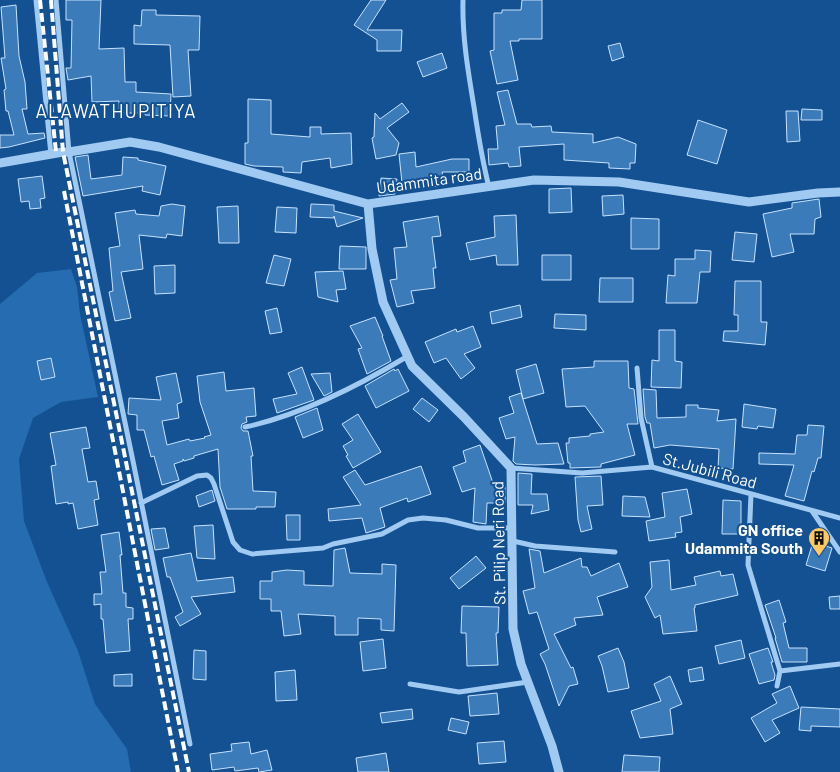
<svg xmlns="http://www.w3.org/2000/svg" width="840" height="772" font-family="Barlow,sans-serif">
  <rect width="100%" height="100%" fill="#135192"/>
  <path fill="#256cb1" d="M71,269L77,287L80,314L98,397L61,402L33,418L19,459L24,521L47,582L78,651L95,704L127,749L131,772H0V304L37,273Z"/>
  <path fill="#3c7bba" stroke="#c7e2fd" d="M66,0H101L99,49L124,48L125,82H136V92L171,94L170,116L145,115V113H119V101L92,102L91,76L68,80L66,68H71L72,20H66Z
    M371,0H386L367,30H402L401,51H377V40L354,25Z
    M522,0H542V39H519V41H510L518,80L497,84L490,51L494,50V13H502V10H521Z
    M16,5L19,56L25,82L27,109H22L28,134L44,133L45,138L9,147L0,148V135H14L8,111H6L4,90L6,89L1,58H5L1,7Z
    M142,10H156V15L200,16L199,50H188L191,96L173,97L170,45L134,44V25L141,26Z
    M620,43L624,57L612,61L608,46Z
    M442,53L447,68L423,77L417,62Z
    M508,90L517,124H531L532,127L551,126L552,132L593,134V143L618,137L636,144L635,163H630V169L609,168V163L564,160V144L519,147L521,166L509,167L508,163L489,165L488,149H498L496,126L505,125L497,92Z
    M248,99L271,100V134L310,137V127H321V134L351,133L352,164L331,168L330,158L302,162L301,173L283,172V167L254,166L245,164V143H248Z
    M402,103L409,112L387,128L399,143L396,155L376,159L372,138L374,137L375,113L380,119Z
    M802,109L822,110V120H801Z
    M786,111H798L800,141L787,142Z
    M698,120L727,130L717,164L687,155Z
    M415,152L416,167L452,159H469V172H442L445,184L428,188L426,180L402,183L399,154Z
    M88,155L91,179L122,175L123,157L138,158V160L166,166L160,195L142,191L143,186L83,196L75,157Z
    M42,176L45,198L40,199L41,208L30,209L29,201L21,202L18,179Z
    M381,178L397,179L395,194L379,196Z
    M571,188L572,212L549,213V189Z
    M623,195L624,214L603,216L602,196Z
    M819,199L821,217L815,219L814,234H790L794,252L772,257L763,214L792,208V203Z
    M172,204L185,206L182,236L167,234L166,238L139,235L143,269L121,272L131,318L115,321L109,292L113,291L109,248L120,246L115,213L135,210L136,214L159,216L161,206Z
    M311,204L334,205V211L363,218L337,227L334,216V218L310,217Z
    M238,206L239,243H219L217,207Z
    M277,207L297,208L296,233L275,232Z
    M516,215L518,265H497L496,255L470,260L466,243L495,237L494,216Z
    M438,216L441,236L432,237L436,268H433L435,288L411,291L414,303L397,307L390,280L397,279L394,248L407,247L403,222Z
    M631,218L659,219V249H631Z
    M735,232L757,234L754,262L732,260Z
    M340,246L366,247V269H339Z
    M695,250L711,251L710,272H700L697,303H666L668,275L675,276V259H695Z
    M274,255L291,259L284,286L266,283Z
    M542,255H571V280H542Z
    M175,265V293L155,294L154,266Z
    M343,271L346,289L336,290L338,302L318,297L315,272Z
    M600,278H633V302H599Z
    M735,281H761V322H767L765,345L723,341L724,331H738V315H734Z
    M520,305L522,317L492,324L490,312Z
    M277,308L282,332L270,334L265,311Z
    M555,314L586,315V330L554,328Z
    M375,317L383,336H382L391,361L367,374L358,349L362,348L350,326Z
    M473,326L481,347L464,354L475,368L461,379L446,358L434,363L425,342L456,329L457,332Z
    M659,330H675V361L682,362L681,388L651,387L652,360L659,361Z
    M51,358L55,377L41,380L37,361Z
    M594,361H628L629,388L634,389L638,424H627L635,455L601,464V467L570,468V463H568L566,443H569V438L590,436V434L604,432L585,406L566,407L562,369L594,367Z
    M536,364L544,393L523,399L516,370Z
    M302,367L314,400L277,413L273,399L297,394L288,373Z
    M394,369L395,371L398,369L409,391L376,408L365,386Z
    M224,372L226,391L254,388L256,416L246,417L247,422L242,424L241,428L243,431H248L253,456H251L253,491L276,492L275,507H256V509H227L220,487L218,449L194,456V458L184,461L183,459V461L174,464L179,480L162,485L154,456L151,457L144,430H137V415L128,414L129,398L161,400L156,377L176,373L182,402L177,404L179,418L162,421L167,445L189,439L190,441L205,438L204,437L211,435L200,402L197,376Z
    M330,373L332,392L324,396L311,374Z
    M643,389L656,390L657,418L686,417V405H698V408L719,410L717,421L736,419L733,469L718,468L719,449L670,445L654,448L650,423H647L645,417Z
    M521,393L537,444L558,443L564,464L535,465L516,464L513,461L515,437L506,439L499,418L514,413L509,397Z
    M422,398L438,410L429,422L413,409Z
    M744,404L776,409L773,428L758,426L757,429L742,427Z
    M317,408L323,430L303,438L295,417Z
    M358,414L381,452L353,468L346,456L348,455L343,446L353,440L342,424Z
    M808,425L824,426L821,458H818L814,472L812,471L804,501L785,496L794,465L759,464V453L795,454L797,435H807Z
    M86,427L90,448L82,449L88,482L96,481L99,499L94,500L98,525L78,529L73,503L68,504V502L56,504L51,466L56,465L50,433Z
    M480,445L494,486L505,487V503H487L486,524L473,522L475,488L462,492L453,467L466,462L463,451Z
    M421,466L431,494L408,502L407,498L380,508L385,527L366,533L362,518L329,521L328,509L361,505L343,477L355,470L365,485Z
    M518,473L532,474L531,494H547L549,510L531,514L533,505H518Z
    M601,476L603,505L587,506L592,529L581,532L578,520L575,477Z
    M687,489L692,514L680,517L682,532L675,533L676,537L649,541L646,521L665,517L662,493Z
    M212,490L215,501L199,507L196,496Z
    M623,496L645,497L650,517L622,516Z
    M723,500L741,501V534H722Z
    M286,515H300V540H287Z
    M213,525L215,559L197,558L194,526Z
    M165,528L169,548L155,550L151,529Z
    M119,532L122,555H120L123,593H126V607L133,608V619H128L130,651L106,653L103,619H101V604L94,605V594H102L100,572H106L101,535Z
    M813,542L832,548L825,571L806,565Z
    M345,548L350,573L382,574V564L396,565L394,631L381,630V619L358,618V635H335V616L298,614L301,634L284,636L281,611H271V599H260V581H272V572L287,570L304,571V585L333,586L334,550Z
    M529,549L540,551L544,573L581,558L582,567H587L591,576L619,563L628,587L597,597L603,615L574,618L576,625L554,634L571,668L573,667L578,684L569,686L559,706L545,664L540,654L549,649L537,612L529,614L523,591L535,588Z
    M191,553L197,581L233,577L235,592L191,597L201,614L180,626L175,617L183,612L170,577H167L163,558Z
    M476,556L486,568L459,589L450,578Z
    M669,560L671,590L696,585L694,577L720,571L721,576L733,574L738,595L695,605V608H694L697,631L663,634L660,615L655,618L645,597L652,587L650,562Z
    M840,596V609H830L829,597Z
    M779,600L786,622L783,623L789,648H807V662H782L775,638H776L765,605Z
    M462,606L499,607L498,633H496L498,665L467,666L466,633H461Z
    M383,639L386,668L363,671L360,642Z
    M741,640L745,658L719,664L715,646Z
    M618,648L624,662L629,688L608,692L602,666L598,656Z
    M768,648L773,662H771L775,675L774,680L759,684L749,654Z
    M194,650L206,651V680L193,679Z
    M702,667L704,680L690,682L688,670Z
    M295,670L297,700L276,701L275,672Z
    M132,674V686H114V675Z
    M670,676L682,704L670,709L673,734L640,738L631,711L661,701L654,684Z
    M790,686L799,708L772,720L780,733L765,742L751,718L777,703L772,694Z
    M497,693L499,714L470,716L468,696Z
    M801,707L840,709V727L811,726V731L799,730Z
    M412,709L413,719L382,723L380,713Z
    M451,718L469,722L466,734L448,730Z
    M504,741L506,762L479,764L477,743Z
    M249,742L251,754L267,750L272,770L259,772L258,768L235,771L234,767L212,770L210,754L232,751L231,744Z
    M386,753L389,772H358L356,758Z
    M624,755L660,757L659,772H622Z"/>
  <g fill="none" stroke-linecap="round" stroke-linejoin="round">
    <path stroke="#a0caf2" stroke-width="5" d="M36,0L51,155
      M56,0L69,152L134,466L190,744
      M463,0C462,36 468,71 474,107C478,134 482,160 489,187
      M637,368L641,418L652,467
      M245,427C302,415 358,386 408,356
      M511,468L582,473L652,467L840,518
      M751,494L748,565L780,671L777,686
      M141,503L197,476L207,475L211,478L214,484L233,542L240,550L252,554L323,548L333,544L382,534L408,520L423,518L446,520L478,528H512
      M812,511L840,552
      M513,541L535,546L615,552
      M780,671L840,664
      M410,684L459,692L528,682"/>
    <path stroke="#a0caf2" stroke-width="9" d="M0,163L63,152H69L130,142L159,147L368,204L534,180L619,182L749,202L818,193L840,192
      M368,204L372,249L383,302L412,366L464,417L511,468L513,629L521,664L552,746L559,772"/>
    <path stroke="#fff" stroke-width="4" stroke-dasharray="9 4" stroke-linecap="butt" d="M40,0L56,152
      M51,0L63,152L189,772
      M64,191L178,772"/>
  </g>
  <defs>
    <g id="building-pin" transform="scale(1.125)"><path d="M0 17L-7.5 6A9.5 9.5 0 1 1 7.5 6Z" fill="#ffc861" stroke="#135192"/><path d="M-4-6H4V6H1V3H-1V6H-4ZM-2.5-4.3h1.7v1.8h-1.7ZM.8-4.3h1.7v1.8H.8ZM-2.5-1h1.7V.8h-1.7ZM.8-1h1.7V.8H.8Z" fill="#111"/></g>
  </defs>
  <g fill-rule="evenodd">
    <use href="#building-pin" x="819" y="538"/>
  </g>
  <g text-anchor="middle" dominant-baseline="central" stroke-width="4" stroke-linejoin="round" paint-order="stroke">
    <g font-size="16" fill="#fff" stroke="#135192">
      <text transform="translate(429 180) rotate(-8)">Udammita road</text>
      <text transform="translate(710 470) rotate(15)">St.Jubili Road</text>
      <text transform="translate(498 543) rotate(-91)">St. Pilip Neri Road</text>
    </g>
    <g font-size="16" font-weight="bold" fill="#fff" stroke="#135192" text-anchor="end">
      <text x="803" y="529">GN office<tspan x="803" dy="18">Udammita South</tspan></text>
    </g>
    <g font-size="19" letter-spacing="1" fill="#fff" stroke="#135192">
      <text x="116" y="110">ALAWATHUPITIYA</text>
    </g>
  </g>
</svg>
